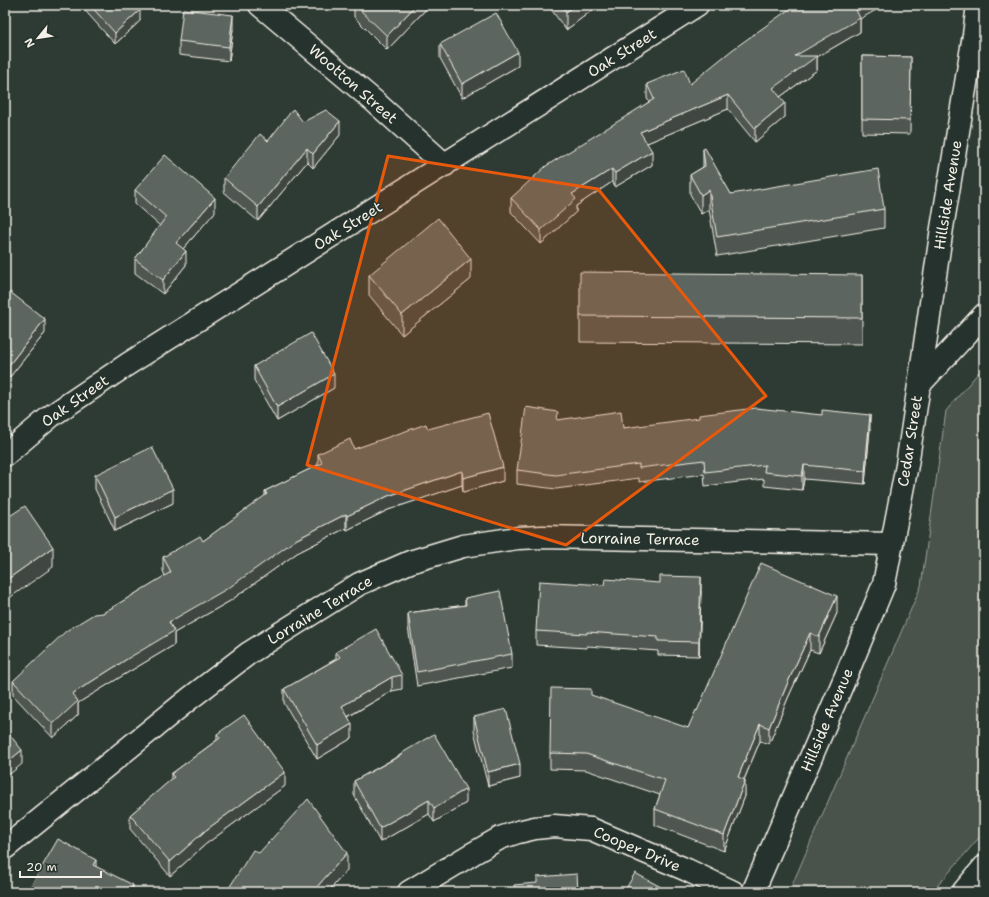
<svg xmlns="http://www.w3.org/2000/svg" width="989" height="897" font-family="'Shantell Sans',sans-serif">
  <rect width="100%" height="100%" fill="#2e3b34"/>
  <filter id="ink" filterUnits="userSpaceOnUse"><feTurbulence type="fractalNoise" baseFrequency=".025" numOctaves="2"/><feDisplacementMap in="SourceGraphic" scale="8" xChannelSelector="R" yChannelSelector="G"/><feConvolveMatrix kernelMatrix="1 2 1 2 8 2 1 2 1" color-interpolation-filters="sRGB"/></filter>
  <g filter="url(#ink)">
    <path fill="#48524c" stroke="#9ea29a" d="M984,366V832L932,892H789L921,586L946,411Z"/>
    <g fill="none" stroke-linecap="round" stroke-linejoin="round">
      <g stroke="#f4f1e8" stroke-width="25">
        <path id="minor" d="M260,5L374,101L445,165
          M919,385L942,228L974,35L978,5
          M5,455L51,416L128,364L697,5
          M5,848L189,699L249,653L359,584L410,562L463,546L518,538L542,537L892,544
          M409,892L472,854L500,838L518,832L535,828L554,826L591,829L687,870L733,892
          M753,892L848,671L884,584L907,465L919,385L984,315
          M963,892L984,867"/>
      </g>
      <use href="#minor" stroke="#26332d" stroke-width="22"/>
    </g>
    <path fill="#4f5751" stroke="#f4f1e8" d="M80,5H136L140,21L115,44Z
      M354,5H428V7L387,50L354,17Z
      M548,5H599L566,30Z
      M860,19V32L817,57V70L780,97L785,117L755,142L728,109L647,143L652,165L615,187L612,182L576,206V212L541,244L511,212V198L649,102L647,98V84H690Z
      M233,29L229,61L179,55V41Z
      M440,44L518,66L462,98L440,58Z
      M862,56L911,57L910,134L862,133Z
      M303,122L340,135L313,168L307,162L258,221L224,192V178L268,141Z
      M703,149L731,194L884,209V228L717,256L709,209L701,214L690,194V175L703,167Z
      M135,190L215,212L183,249L186,265L163,294L135,273V259L160,226L135,204Z
      M369,275L471,279L402,335L369,295Z
      M862,275V344L580,342V316Z
      M5,299L45,333L9,378L5,375Z
      M254,366L334,388L277,421L254,380Z
      M558,420L623,428L870,429L865,484L804,479L802,490L764,486V479L705,486L704,474L639,482V478L556,489L517,484V470Z
      M428,429L503,481L463,492L462,485L388,510L347,530L346,528L297,553L230,601L174,633V645L127,673L78,703V715L53,738L13,695V681L103,613L165,576L163,571V557L203,541L265,496V491L318,465V454L354,449Z
      M95,475L173,503L115,531L95,489Z
      M701,591L699,656L658,655V651L587,646V648L536,645V631Z
      M465,598L512,654V668L417,686L408,627V613L465,605Z
      M837,613L819,653L810,650L788,698L769,744L760,741L744,780L745,796L724,851L655,825V809L660,795L586,770L550,769V753L688,728L697,711Z
      M336,652L402,675V689L392,691L348,717L352,738L317,759L284,703V689L336,659Z
      M474,717L520,778L488,786L474,731Z
      M217,734L285,786L206,844L170,876L130,829V815L171,780V774L217,740Z
      M402,753L466,803L434,822L429,814L380,842L354,795V781L402,754Z
      M259,853L347,870L328,892H229V888Z"/>
    <path fill="#404742" stroke="#f4f1e8" d="M416,5H428V7L387,50V36Z
      M576,5H599L566,30V12Z
      M860,5H885L860,19V32L817,57V70L773,102V88L795,56L855,8Z
      M140,10V21L115,44V33Z
      M233,15V29L229,61V47Z
      M518,52V66L462,98V84Z
      M728,95V109L640,146V132Z
      M785,103V117L755,142V128Z
      M340,121V135L313,168V154Z
      M307,148V162L258,221V207Z
      M652,151V165L615,187V173Z
      M612,169V182L576,206V212L541,244V230L572,194Z
      M709,190V209L701,214V195Z
      M215,198V212L176,257V243Z
      M186,251V265L163,294V280Z
      M471,259V279L402,335V315Z
      M45,319V333L9,378V365Z
      M334,374V388L277,421V407Z
      M870,415V429L865,484V471Z
      M804,465V479L802,490V476Z
      M503,467V481L463,492V478Z
      M462,471V485L388,510L347,530V516L388,496Z
      M173,489V503L115,531V517Z
      M346,514V528L297,553L230,601L174,633V645L127,673L78,703V715L53,738V724L72,694L127,659L169,622L297,539Z
      M53,547V567L5,601V581Z
      M701,577V591L699,656V642Z
      M837,596V613L819,653V637Z
      M810,633V650L788,698L769,744V728L788,682Z
      M392,677V691L342,720V706Z
      M352,724V738L317,759V745Z
      M760,724V741L738,794V777Z
      M22,750V764L5,778V764Z
      M520,764V778L488,786V772Z
      M285,772V786L206,844L170,876V862L206,830Z
      M745,780V796L724,851V835Z
      M466,789V803L434,822V808Z
      M429,800V814L380,842V828Z
      M347,853V870L328,892H313L315,889Z
      M96,860V874L93,865Z
      M133,885V892H130Z"/>
    <path fill="#5c655e" stroke="#f4f1e8" d="M90,5H136L140,10L115,33Z
      M355,5H416L387,36Z
      M561,5H576L566,12Z
      M795,5H860L855,8L860,18L795,56H817L773,88L785,103L755,128L728,95L640,132L652,151L615,173L612,169L572,194L576,199L541,230L511,198L546,166L654,99L647,84L684,69L690,84L732,50Z
      M183,9L233,15L229,47L179,41Z
      M496,13L518,52L462,84L440,44Z
      M862,56L911,57L910,120L862,119Z
      M293,109L303,122L326,110L340,121L313,154L307,148L258,207L224,178L260,134L268,141Z
      M705,148L731,194L878,169L884,209L717,237L709,190L701,195L690,175L705,166L703,149Z
      M165,155L215,198L176,243L186,251L163,280L135,259L166,217L135,190Z
      M438,218L471,259L402,315L369,275Z
      M580,272L862,275V318L580,316Z
      M10,292L45,319L9,365L5,361V299Z
      M311,333L334,374L277,407L254,366Z
      M526,407L558,412L557,420L621,411L623,428L699,418V415L756,408L822,415V410L870,415L865,471L804,465L802,476L764,472L765,465L705,472L704,460L639,468V464L556,475L517,470Z
      M488,413L503,467L463,478L462,471L388,496L347,516L346,514L297,539L230,587L169,622L174,631L127,659L72,694L78,701L53,724L13,681L66,631L94,614L103,613L171,572L163,557L200,536L203,541L267,494L265,491L322,463L318,454L350,439L354,449L426,424L428,429Z
      M152,447L173,489L115,517L95,475Z
      M25,506L53,547L5,581V519Z
      M761,563L837,596L819,637L810,633L788,682L769,728L760,724L738,777L745,780L724,835L655,809L665,780L586,754L550,753L551,688L591,689V695L688,728L696,710L697,711Z
      M660,576L701,577L699,642L658,641V637L587,632V634L536,631L539,581L604,585L605,579L660,583Z
      M500,591L512,654L417,672L408,613L466,605L465,598Z
      M376,629L402,675L392,677L342,706L352,724L317,745L284,689L340,657L336,652Z
      M506,709L520,764L488,772L474,717Z
      M244,715L285,772L206,830L170,862L130,815L174,777L171,774L220,738L217,734Z
      M5,729L22,750L5,764Z
      M434,734L466,789L434,808L429,800L380,828L354,781L403,754L402,753Z
      M308,799L347,853L315,889L313,892H235L229,888L253,850L259,853Z
      M58,839L96,860L93,865L133,885L130,892H30L28,891Z
      M635,873L670,892H624Z
      M577,874L578,892H515L514,885L537,883V877Z"/>
  </g>
  <path fill="#e8590c" fill-opacity="0.2" stroke="#e8590c" stroke-width="3" stroke-linejoin="round" d="M388,156L598,189L766,396L566,545L307,465Z"/>
  <g text-anchor="middle" dominant-baseline="central" stroke-width="3" stroke-linejoin="round" paint-order="stroke">
    <g font-size="15" fill="#f4f1e8" stroke="#26332d">
      <text transform="translate(622 53) rotate(-32)">Oak Street</text>
      <text transform="translate(353 84) rotate(41)">Wootton Street</text>
      <text transform="translate(948 195) rotate(-81)">Hillside Avenue</text>
      <text transform="translate(348 226) rotate(-32)">Oak Street</text>
      <text transform="translate(75 401) rotate(-35)">Oak Street</text>
      <text transform="translate(910 441) rotate(-81)">Cedar Street</text>
      <text transform="translate(640 539) rotate(1)">Lorraine Terrace</text>
      <text transform="translate(320 610) rotate(-31)">Lorraine Terrace</text>
      <text transform="translate(827 720) rotate(-67)">Hillside Avenue</text>
      <text transform="translate(637 849) rotate(23)">Cooper Drive</text>
    </g>
  </g>
  <rect width="989" height="897" fill="none" stroke="#26332d" stroke-width="20"/>
  <rect x="10" y="10" width="969" height="877" fill="none" stroke="#f4f1e8" stroke-width="1.5" filter="url(#ink)"/>
  <g transform="translate(38 38) rotate(240)" stroke="#26332d" stroke-width="3" paint-order="stroke">
  <path d="M0-3L7 15L0 10L-7 15Z" fill="#f4f1e8"/>
  <text y="-6" font-size="11" font-weight="bold" text-anchor="middle" fill="#f4f1e8">N</text>
  </g>
  <path d="M20 871v6h81v-6" fill="none" stroke="#f4f1e8" stroke-width="2"/>
  <text x="26" y="871" font-size="12" fill="#f4f1e8" stroke="#26332d" stroke-width="3" paint-order="stroke">20 m</text>
</svg>
